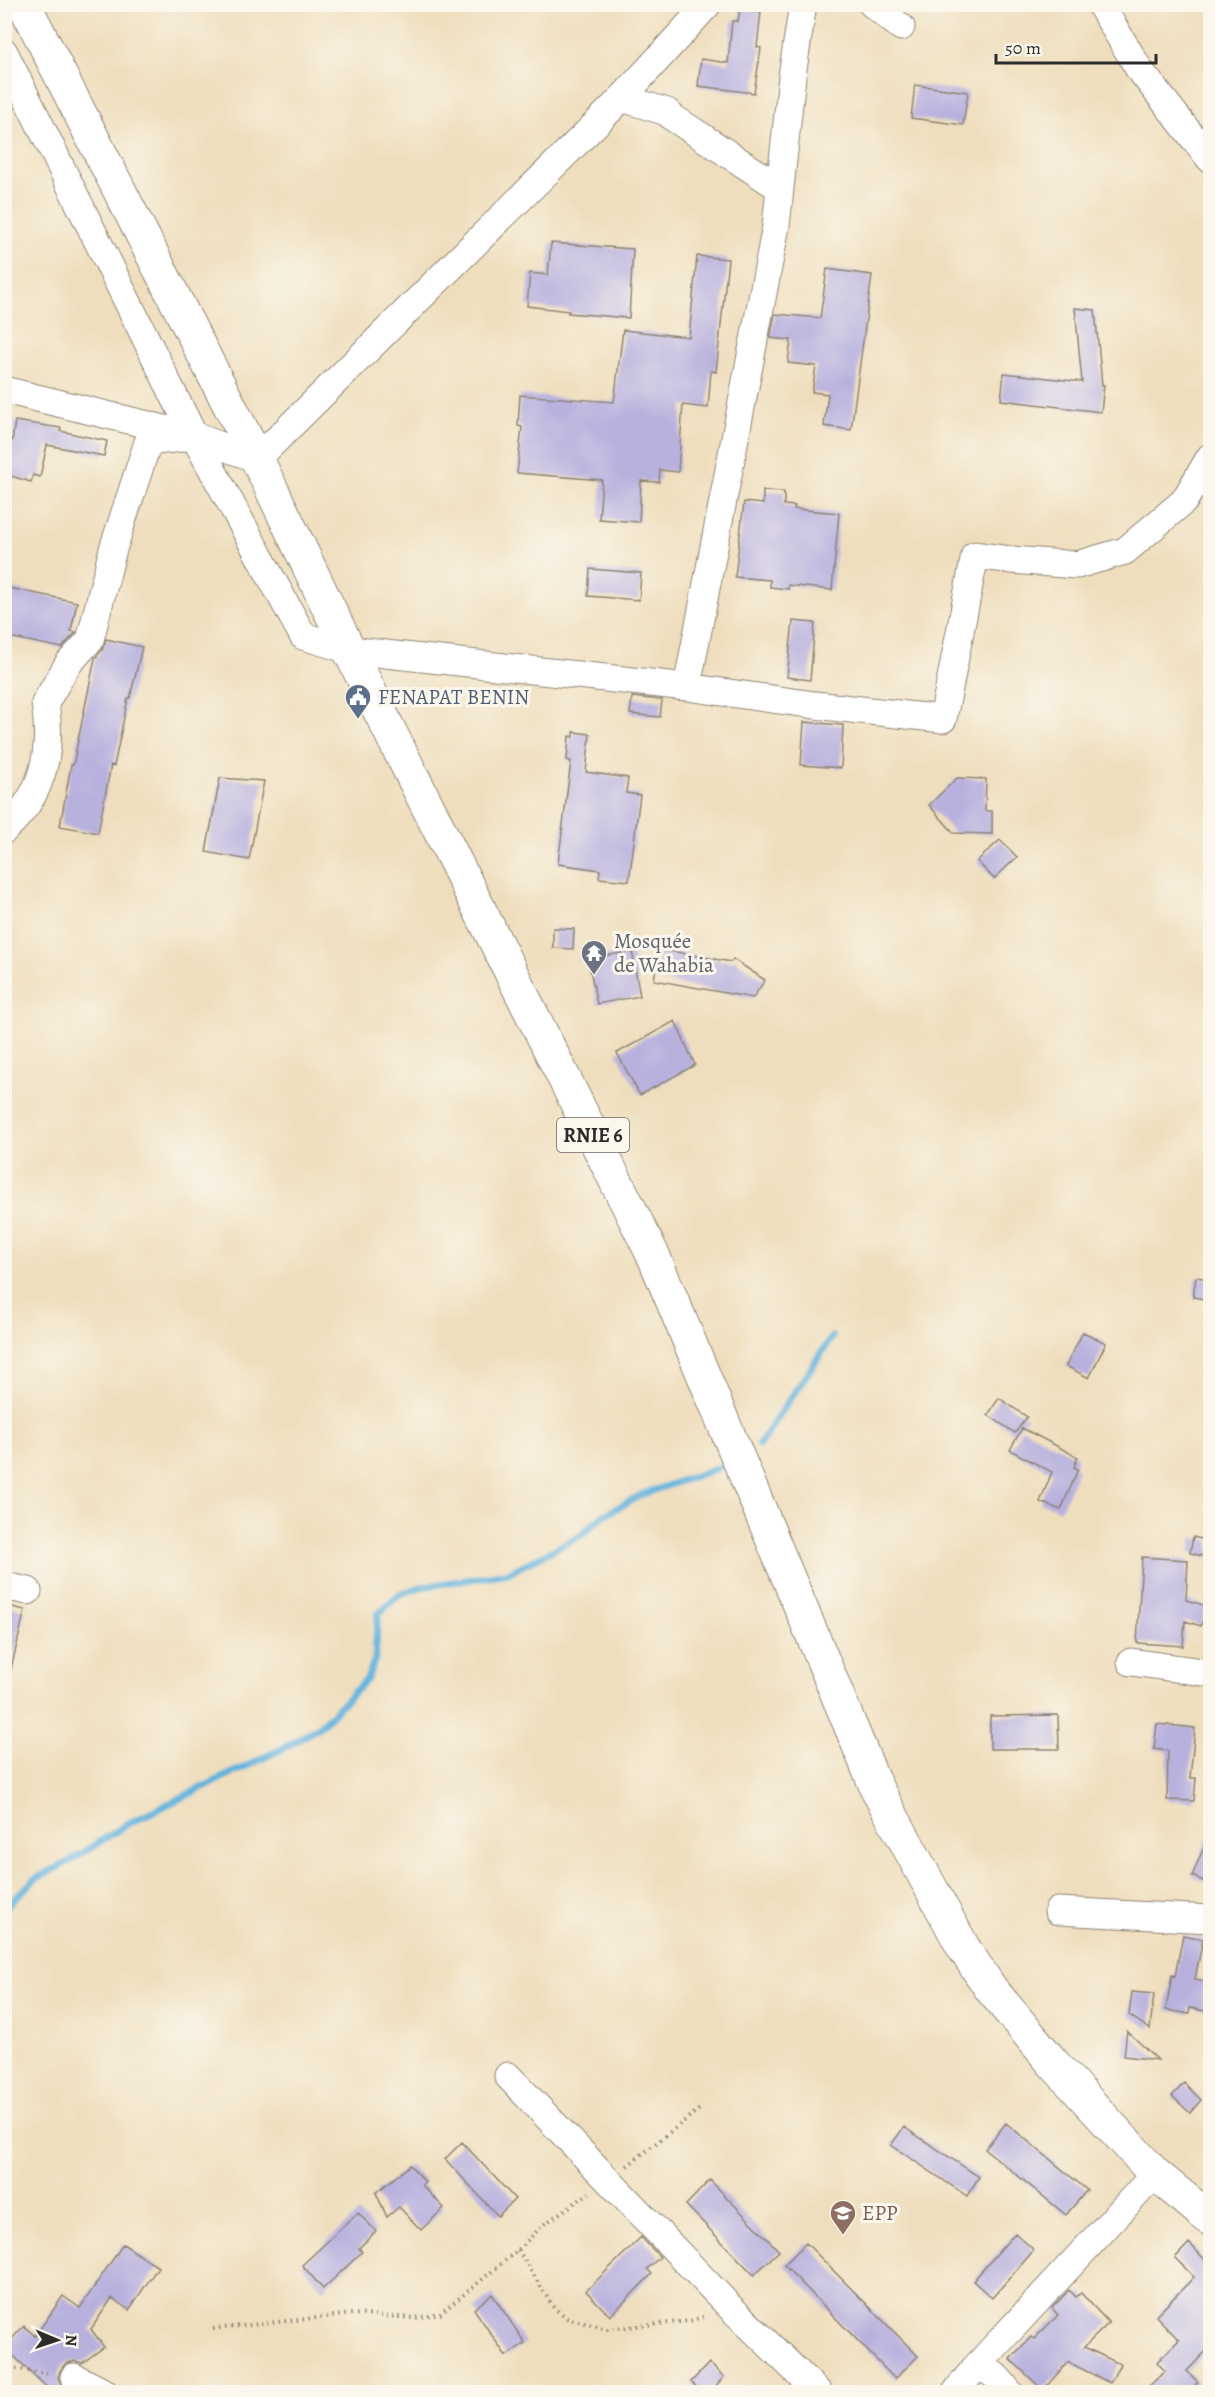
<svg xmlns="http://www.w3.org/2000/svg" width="1215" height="2397" font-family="Alegreya,serif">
  <rect width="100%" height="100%" fill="#fbf7ec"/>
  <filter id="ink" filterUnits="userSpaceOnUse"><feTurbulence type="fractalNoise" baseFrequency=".0167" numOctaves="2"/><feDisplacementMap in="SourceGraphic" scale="12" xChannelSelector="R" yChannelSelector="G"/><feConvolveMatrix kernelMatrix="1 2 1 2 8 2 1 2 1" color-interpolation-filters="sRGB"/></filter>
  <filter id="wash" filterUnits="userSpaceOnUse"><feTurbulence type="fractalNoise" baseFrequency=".008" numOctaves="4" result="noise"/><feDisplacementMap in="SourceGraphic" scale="24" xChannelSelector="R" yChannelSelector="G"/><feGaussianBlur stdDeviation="1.35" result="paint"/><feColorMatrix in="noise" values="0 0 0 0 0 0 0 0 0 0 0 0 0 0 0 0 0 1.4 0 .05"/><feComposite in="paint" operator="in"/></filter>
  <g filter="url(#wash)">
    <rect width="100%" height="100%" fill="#efdebd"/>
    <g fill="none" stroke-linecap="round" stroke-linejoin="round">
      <path stroke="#60b1db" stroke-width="7" d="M759,1445L832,1337
        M4,1909L35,1879L70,1861L129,1823L284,1748L319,1727L367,1679L375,1659L378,1614L400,1594L421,1587L508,1573L580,1536L604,1515L643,1494L718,1468"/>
    </g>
    <g id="blocks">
      <path fill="#b8b1de" d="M740,9L761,12L757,47L761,48L754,93L698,86L701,59L728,63L732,21H738Z
        M915,85L968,92L963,125L911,118Z
        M551,243L633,249L629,318L568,313L569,311L527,306L530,273L548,275Z
        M697,256L728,259L716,372L711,371L708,408L683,405L678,472L660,470L659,482L641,481L639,522L599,519L602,480L517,473L522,427L518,426L520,395L614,402L623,330L689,337Z
        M827,269L872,275L851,430L824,426L828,394L812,392L816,366L788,363L791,340L770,338L775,314L820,318Z
        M1075,308L1095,310L1102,385H1104L1101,412L1001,400L1004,373L1082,382Z
        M15,421L61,428L60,431L107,441L104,456L47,445L40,477L33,475L31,482L4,474V450L7,440L12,441Z
        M763,491L784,492V505L795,506L794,509L839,513L832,590L788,585V589L770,587V580L735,577L744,502L763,504Z
        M590,569L641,573L639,600L588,596Z
        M4,587L77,602L71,631L76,632L62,648L4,636Z
        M793,621L815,623L810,680L787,677Z
        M106,639L142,647L130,698H128L114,766L111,765L98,833L60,826L71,765H73L95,658L102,650Z
        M632,697L662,700L660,717L630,714Z
        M804,722L843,725L841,768L801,765Z
        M574,732L590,734L586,772L628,778L626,793L640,795L629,881L599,878L600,870L558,864L571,761L567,760L569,736L574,737Z
        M220,778L264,781L249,860L206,852Z
        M957,778L986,779L985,811H992V834L954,833L929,805Z
        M1000,840L1017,857L994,879L977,861Z
        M553,928L574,929L573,949L553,948Z
        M659,949L731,962L733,959L765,980L753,998L654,980Z
        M632,951L640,996L597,1004L588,959Z
        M675,1021L695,1065L640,1095L617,1053Z
        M1196,1277L1210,1279V1300L1193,1297Z
        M1083,1332L1106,1343L1089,1378L1066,1366Z
        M999,1398L1027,1417L1015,1433L988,1415Z
        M1022,1428L1078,1457L1074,1467L1078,1469L1061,1510L1040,1502L1052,1472L1010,1450Z
        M1193,1537L1210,1541V1558L1190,1553Z
        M1142,1557L1188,1560L1186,1600L1207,1606L1201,1626L1185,1621L1183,1646L1137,1643Z
        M4,1605L25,1610L11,1669L4,1668Z
        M1058,1715L1059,1749H990V1716Z
        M1157,1724L1195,1728L1190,1778H1196L1194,1801L1167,1800L1168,1751L1154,1749Z
        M1210,1832V1884L1192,1876Z
        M1183,1935L1203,1939L1195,1979L1210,1982V2012L1190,2008L1189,2014L1166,2010L1172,1975L1175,1976Z
        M1132,1992L1154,1994L1150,2029L1129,2015Z
        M1127,2031L1158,2060L1124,2056Z
        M1184,2083L1201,2100L1190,2113L1172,2096Z
        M1006,2123L1087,2190L1066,2215L985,2149Z
        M904,2127L979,2177L967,2196L891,2145Z
        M462,2142L515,2199L498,2216L445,2159Z
        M410,2165L425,2182L422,2185L444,2208L421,2230L399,2207L387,2217L376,2193Z
        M710,2180L779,2251L754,2275L686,2205Z
        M358,2213L376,2231L359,2248L362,2252L323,2289L302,2265Z
        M1015,2233L1034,2250L992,2298L973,2281Z
        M641,2237L660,2257L647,2269L652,2274L610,2316L586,2291Z
        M806,2243L918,2356L895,2379L784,2265Z
        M1189,2243L1208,2263L1210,2260V2347L1187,2371L1198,2382L1188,2392H1143L1165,2371L1157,2362L1179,2340L1156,2316L1194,2277L1175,2258Z
        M123,2244L158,2267L129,2310L112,2298L91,2329L104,2347L82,2363L74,2361L65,2364L60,2371L58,2377L61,2386L55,2392H52L4,2347L24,2326L35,2336L63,2296L80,2308Z
        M1069,2290L1076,2297L1081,2293L1109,2323L1084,2347L1120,2364L1110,2383L1068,2362L1043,2390L1010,2359L1031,2337L1034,2339L1058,2315L1052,2308Z
        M492,2294L525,2343L506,2356L474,2309Z
        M709,2363L724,2377L710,2392H702L691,2382Z"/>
    </g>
  </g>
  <g filter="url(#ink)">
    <use href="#blocks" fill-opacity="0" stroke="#8d8474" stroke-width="1.5"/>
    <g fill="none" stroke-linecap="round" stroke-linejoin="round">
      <g stroke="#8d8474" stroke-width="29">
        <path id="minor" d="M872,4L901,27
          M1100,4L1139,69L1210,159
          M4,52L194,436L303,636L349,650L687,687L815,705L943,719L975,555L1011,560L1077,565L1125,551L1184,501L1210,457
          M622,98L667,112L672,117L780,188
          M4,390L194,436L257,459L622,98L708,4
          M687,687L776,226L792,76L803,4
          M4,830C43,796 53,753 45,703L68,664L90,640L113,549L148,442L181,438
          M4,1586L28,1591
          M1131,1662L1210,1673
          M1058,1911L1210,1919
          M508,2076L733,2310L818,2392
          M974,2369C991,2367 1000,2380 1009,2392
          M74,2377L104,2392
          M956,2392L974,2369L1155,2174"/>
      </g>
      <g stroke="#8d8474" stroke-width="35">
        <path id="major" d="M24,4L257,459L349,650L654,1257L876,1787L963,1947L991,1989L1053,2063L1155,2174L1210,2219"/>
      </g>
      <path stroke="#8d8474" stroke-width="4" stroke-dasharray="1.5 4.5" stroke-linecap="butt" d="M627,2166L702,2107
        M518,2250L554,2308L567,2318L607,2329L689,2321L707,2316
        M213,2329L353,2314L415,2318L440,2314L518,2250L543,2225L589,2193
        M4,2367L51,2374"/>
      <use href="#minor" stroke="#fff" stroke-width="27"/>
      <use href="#major" stroke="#fff" stroke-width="33"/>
    </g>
  </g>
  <defs>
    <g id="civic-pin" transform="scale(1.35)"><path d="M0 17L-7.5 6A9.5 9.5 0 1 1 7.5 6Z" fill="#5c6f8a" stroke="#fbf7ec"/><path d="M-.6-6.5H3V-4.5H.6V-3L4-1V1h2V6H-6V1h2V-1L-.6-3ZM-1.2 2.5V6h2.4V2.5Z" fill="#fff"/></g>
    <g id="temple-pin" transform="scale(1.35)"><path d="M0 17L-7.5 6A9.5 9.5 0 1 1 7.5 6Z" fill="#6b7280" stroke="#fbf7ec"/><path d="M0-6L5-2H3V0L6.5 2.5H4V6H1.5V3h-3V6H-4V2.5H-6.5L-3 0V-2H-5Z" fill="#fff"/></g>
    <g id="school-pin" transform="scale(1.35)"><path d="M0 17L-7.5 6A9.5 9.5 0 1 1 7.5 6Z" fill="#8d6e63" stroke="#fbf7ec"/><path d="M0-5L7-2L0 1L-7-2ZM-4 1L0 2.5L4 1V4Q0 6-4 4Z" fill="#fff"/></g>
  </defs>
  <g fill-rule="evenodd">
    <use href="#civic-pin" x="358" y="697"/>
    <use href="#temple-pin" x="594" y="953"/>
    <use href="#school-pin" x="843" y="2213"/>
  </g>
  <g text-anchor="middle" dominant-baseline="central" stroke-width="6" stroke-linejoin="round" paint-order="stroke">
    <rect fill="#fbf7ec" stroke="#696865" stroke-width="1.5" x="557" y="1118" width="72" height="34" rx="4.5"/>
    <g font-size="20" font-weight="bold" fill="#2b2b2b">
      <text x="593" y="1135">RNIE 6</text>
    </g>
    <g font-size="21" fill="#4e5e75" stroke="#fbf7ec" text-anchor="start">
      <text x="378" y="697">FENAPAT BENIN</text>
    </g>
    <g font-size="21" fill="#5b616d" stroke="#fbf7ec" text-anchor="start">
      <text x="614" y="941">Mosquée<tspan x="614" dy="24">de Wahabia</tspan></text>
    </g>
    <g font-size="21" fill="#785e54" stroke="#fbf7ec" text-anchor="start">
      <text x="862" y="2213">EPP</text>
    </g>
  </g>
  <rect width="1215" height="2397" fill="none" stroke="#fbf7ec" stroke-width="24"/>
  <g transform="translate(57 2340) rotate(92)" stroke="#fbf7ec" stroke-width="4.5" paint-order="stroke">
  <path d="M0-4.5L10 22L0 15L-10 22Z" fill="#2b2b2b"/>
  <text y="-9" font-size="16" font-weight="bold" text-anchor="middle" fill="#2b2b2b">N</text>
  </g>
  <path d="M996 54v9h160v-9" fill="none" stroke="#2b2b2b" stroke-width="3"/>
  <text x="1005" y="54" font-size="18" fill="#2b2b2b" stroke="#fbf7ec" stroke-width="4.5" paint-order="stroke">50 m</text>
</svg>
